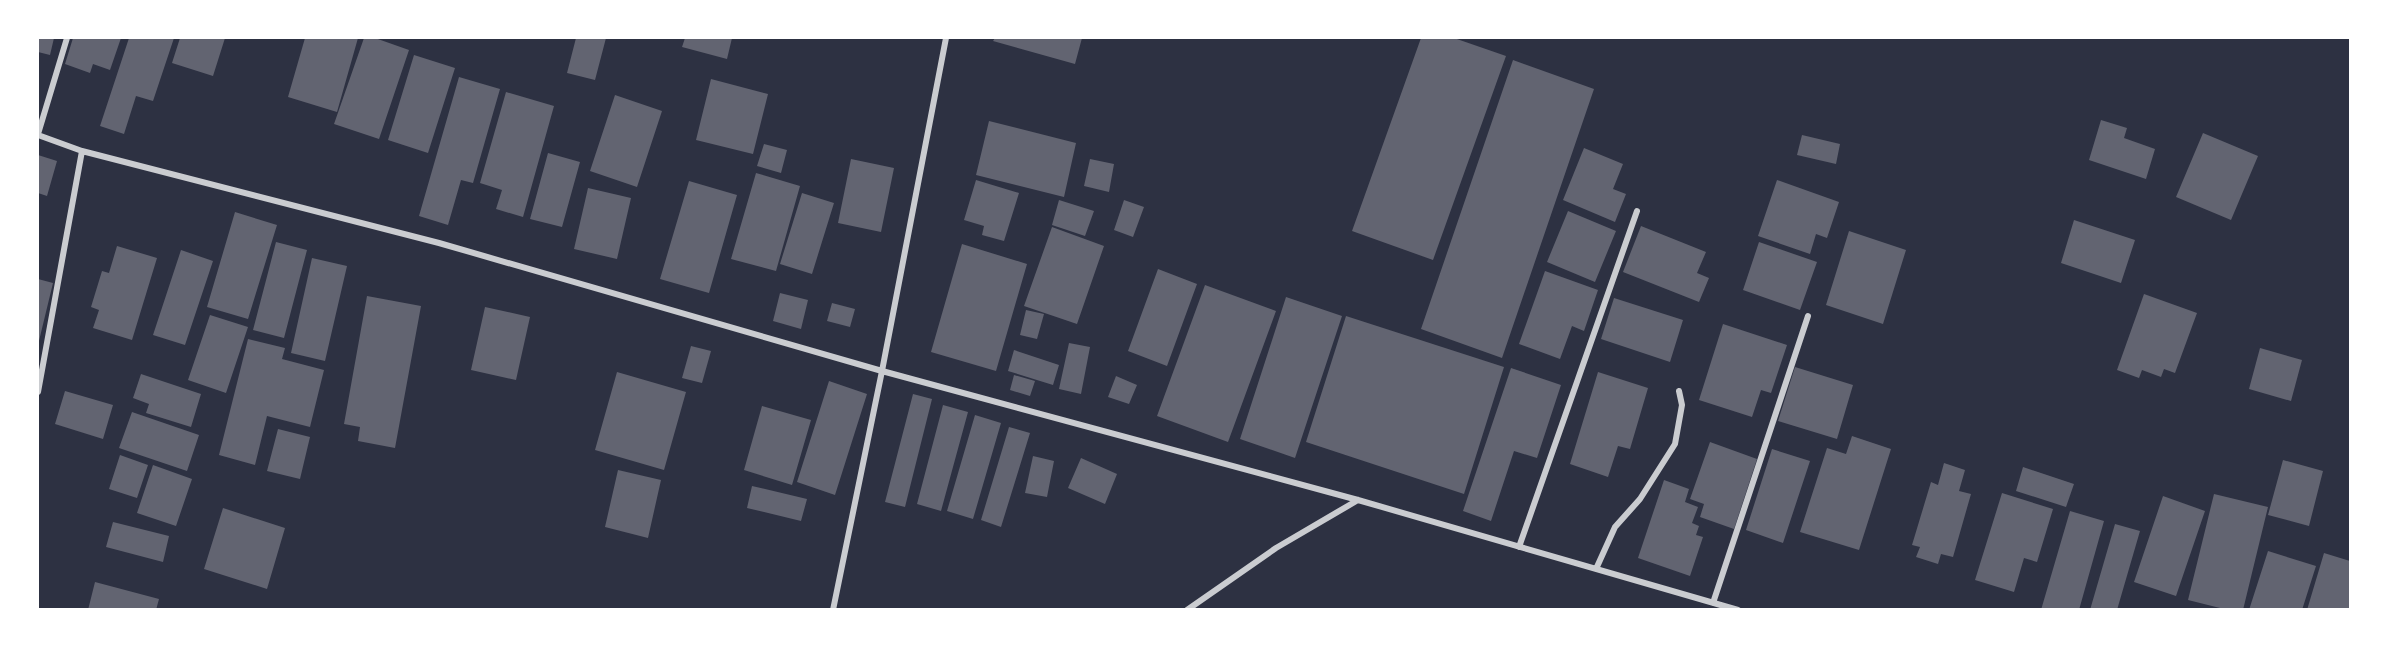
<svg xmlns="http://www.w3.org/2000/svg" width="2388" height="647" font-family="'Work Sans',sans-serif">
  <rect width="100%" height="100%" fill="#2d3142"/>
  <path fill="#626471" d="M38,38H54L50,55L38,52Z
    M73,38H121L110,70L93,64L90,73L65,64Z
    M129,38H174L153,101L136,96L124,134L100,126Z
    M180,38H225L213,76L172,63Z
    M305,38H358L337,112L288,97Z
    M364,38H375L409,50L379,139L334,124Z
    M576,38H606L595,80L567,73Z
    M685,38H732L727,59L682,47Z
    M995,38H1082L1075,64L993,41Z
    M1421,38H1454L1506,56L1433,260L1352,231Z
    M414,55L455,68L428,153L388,140Z
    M1513,60L1594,89L1502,358L1421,329Z
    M459,77L500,89L473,183L461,180L448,225L419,216Z
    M711,79L768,94L753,154L696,140Z
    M506,92L554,106L523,217L496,209L502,190L480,183Z
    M615,95L662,111L637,187L590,171Z
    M2101,120L2127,128L2124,138L2155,149L2146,179L2089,160Z
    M989,121L1076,143L1064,197L976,175Z
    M2203,133L2258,156L2231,220L2176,197Z
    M1802,135L1840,144L1836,164L1797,155Z
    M764,144L787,150L781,173L757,166Z
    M1584,148L1623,164L1613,189L1626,194L1615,222L1563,200Z
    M548,153L580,162L562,227L530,219Z
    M38,155L57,161L47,196L38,193Z
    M851,159L894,168L881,232L838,223Z
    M1090,159L1114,164L1109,192L1084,186Z
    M756,173L800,186L776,271L731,259Z
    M976,180L1019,193L1004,241L982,235L984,226L964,220Z
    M1777,180L1839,202L1827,238L1816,234L1810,254L1758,236Z
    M689,181L737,195L709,293L660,279Z
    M588,188L631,198L617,259L574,249Z
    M802,193L834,203L812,274L780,264Z
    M1059,200L1094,211L1085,236L1052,225Z
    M1124,200L1144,207L1133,237L1114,230Z
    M1568,211L1616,231L1595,282L1547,262Z
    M235,212L277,225L248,319L207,307Z
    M2074,220L2135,240L2121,283L2061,263Z
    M1641,226L1706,252L1697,273L1709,278L1699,302L1623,272Z
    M1052,227L1104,246L1077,324L1024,306Z
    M1849,231L1906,250L1883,324L1826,305Z
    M276,242L307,250L284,338L253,330Z
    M1759,242L1817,262L1800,310L1743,290Z
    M962,244L1027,264L996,371L931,352Z
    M117,246L157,258L132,340L93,328L99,310L91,307L102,271L109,273Z
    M181,250L213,261L185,345L153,335Z
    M312,258L347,266L325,361L291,353Z
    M1158,269L1197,284L1167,366L1128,351Z
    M1545,271L1598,290L1584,331L1572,326L1560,359L1519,344Z
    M38,279L53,283L38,345Z
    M1205,285L1276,311L1228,442L1157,416Z
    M780,293L808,300L801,329L773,321Z
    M2144,294L2197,313L2175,373L2164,369L2161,377L2142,370L2139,378L2117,370Z
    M367,296L421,306L395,448L358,441L360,427L344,424Z
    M1286,297L1342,316L1295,458L1240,439Z
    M1614,298L1683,320L1670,362L1601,339Z
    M832,303L855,309L850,327L827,321Z
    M485,307L530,317L516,380L471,370Z
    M1026,310L1044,314L1037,339L1020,335Z
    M210,315L248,327L226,393L188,380Z
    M1346,316L1504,367L1464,494L1306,442Z
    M1723,324L1787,345L1771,393L1761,390L1752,417L1699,400Z
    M248,339L285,348L282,359L324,370L310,427L267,416L255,465L219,455Z
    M1069,343L1090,347L1081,394L1059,389Z
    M691,346L711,351L702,383L682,378Z
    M2260,348L2302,360L2291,401L2249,389Z
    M1014,350L1059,365L1053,385L1008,371Z
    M1795,367L1853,385L1837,439L1778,421Z
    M1511,368L1561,385L1537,458L1514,451L1491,521L1463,511Z
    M617,372L686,392L664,470L595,450Z
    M1598,372L1648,388L1630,449L1618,446L1608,477L1570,464Z
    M141,374L201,394L191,427L146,413L149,404L133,398Z
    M1014,375L1035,381L1030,396L1010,390Z
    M1116,376L1137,385L1129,404L1108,397Z
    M829,381L867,394L835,495L797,482Z
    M65,391L113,405L103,439L55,424Z
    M913,394L932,399L905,507L885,502Z
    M943,405L968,412L941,511L917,504Z
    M762,406L811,420L792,485L744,470Z
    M132,412L199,435L187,471L119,448Z
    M975,415L1001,423L973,519L947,511Z
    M1009,427L1030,433L1001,527L981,520Z
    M278,429L310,437L300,479L267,471Z
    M1852,436L1891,449L1859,550L1800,532L1827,448L1846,454Z
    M1710,442L1757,459L1734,529L1700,517L1704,504L1690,499Z
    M1772,449L1810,461L1783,543L1746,530Z
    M120,455L148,465L137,498L109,489Z
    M1033,456L1054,461L1047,497L1025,493Z
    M1081,458L1117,474L1105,504L1068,488Z
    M2283,460L2323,471L2309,526L2268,515Z
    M1944,463L1965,470L1959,491L1971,494L1953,557L1941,554L1938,564L1916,557L1920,547L1912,545L1931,482L1938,485Z
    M153,465L192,479L176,526L137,513Z
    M2023,467L2074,484L2066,507L2016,491Z
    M618,470L661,480L648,538L605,527Z
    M1664,480L1689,489L1685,502L1698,507L1692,523L1699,526L1696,535L1703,537L1690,576L1638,558Z
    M752,486L807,499L801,521L747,508Z
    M2002,493L2053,509L2037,562L2024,558L2014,592L1975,580Z
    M2214,494L2268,507L2243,610H2228L2188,600Z
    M2163,496L2205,511L2176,596L2134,582Z
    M223,508L285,528L267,589L204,569Z
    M2070,511L2104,521L2079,610H2041Z
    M113,522L169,536L163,562L106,547Z
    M2115,524L2140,531L2117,610H2090Z
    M2268,551L2316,566L2302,610H2249Z
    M2324,553L2350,561V610H2307Z
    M95,582L159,599L156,610H88Z"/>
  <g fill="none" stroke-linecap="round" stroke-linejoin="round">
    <path stroke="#caccd0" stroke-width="6" d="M38,134L67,38
      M38,135L82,151L439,243L882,371L1358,500L1738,610
      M38,392L82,151
      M1519,547L1637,211
      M1596,569L1615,527L1640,499L1675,444L1682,405L1679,391
      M1713,603L1808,316
      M833,610L882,371L946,38
      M1187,610L1276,548L1358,500"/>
  </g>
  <rect width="2388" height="647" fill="none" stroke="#ffffff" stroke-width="78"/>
</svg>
